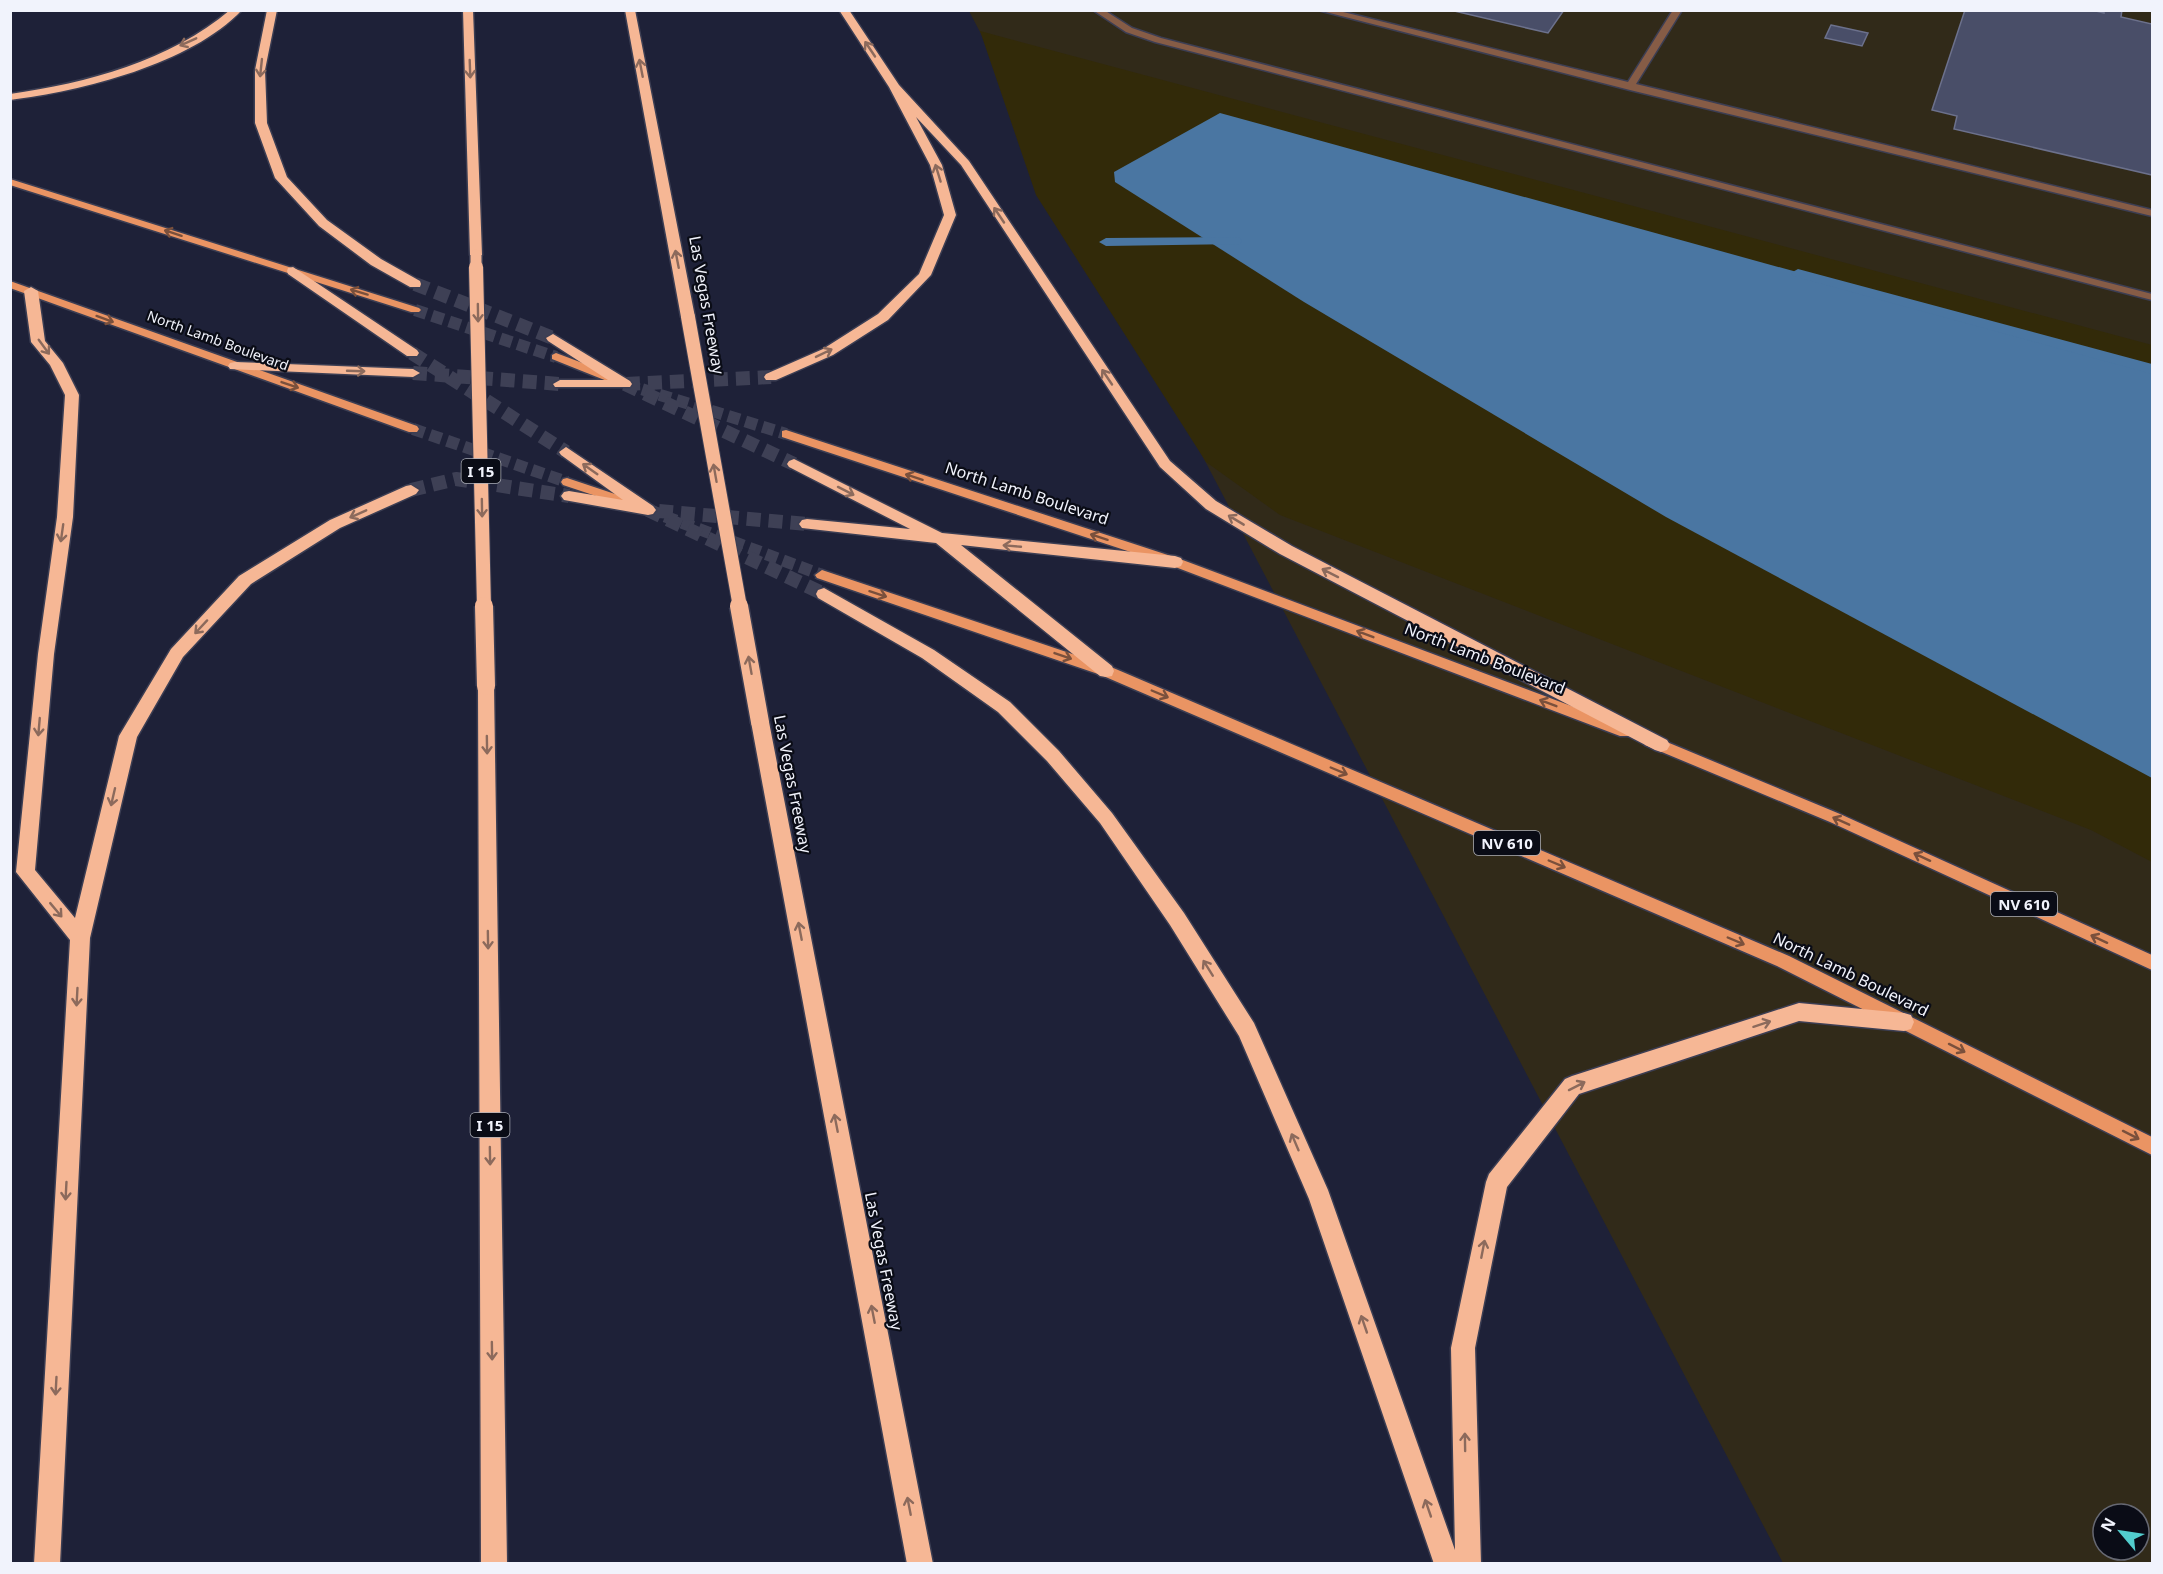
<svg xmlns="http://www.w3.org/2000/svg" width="2163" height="1574" font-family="'Noto Sans',sans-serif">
  <rect width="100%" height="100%" fill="#1e2138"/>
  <path fill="#312a19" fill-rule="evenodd" d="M969,11H2152V1563H1783ZM2103,1514H2139V1550H2103Z"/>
  <path fill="#322a09" d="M980,31L2152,345V862L2091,830L1280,515L1206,462L1036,195Z"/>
  <path fill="#4a76a2" d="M1220,113L2152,370V778L1666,517L1304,302L1115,182L1114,172Z"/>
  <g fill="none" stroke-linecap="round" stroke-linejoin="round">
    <path fill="#4a76a2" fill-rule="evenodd" d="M1235,237L1240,238L1242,241L1240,244L1106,246L1099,242L1106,238Z
      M1798,269L2152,364V374L1793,276L1791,273Z"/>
  </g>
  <path fill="#494e68" stroke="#6c718c" stroke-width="1.5" d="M1450,10H1564L1548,33Z
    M1965,10H2092L2104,13V10H2122L2121,17L2152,24V175L1954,129L1957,116L1932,110Z
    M1831,25L1868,33L1862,46L1825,38Z"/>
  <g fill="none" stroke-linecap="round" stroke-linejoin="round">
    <path stroke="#3e4055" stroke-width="12" stroke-dasharray="12 6" stroke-linecap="butt" d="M415,310L556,357
      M625,384L786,434
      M413,429L567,482
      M648,510L822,575"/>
    <path stroke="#3e4055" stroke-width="14" stroke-dasharray="14 8" stroke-linecap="butt" d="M415,284L553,338
      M412,353L566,452
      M413,373L560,384
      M625,384L794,464
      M626,384L771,377
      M411,490L456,479L569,496
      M648,510L824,594
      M659,511L807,524"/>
    <g stroke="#3c3e53" stroke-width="3">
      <path id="minor" d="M1093,10H1104L1132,28L1161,38L2152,294V300L1155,42L1126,32Z
        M1318,10H1335L1628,82L1673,10H1682L1636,84L2152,210V216L1630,90Z"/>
    </g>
    <g stroke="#3c3e53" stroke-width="3">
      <path id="major" d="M10,179L419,308L421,310L419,312H411L10,185Z
        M10,281L417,426L419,429L417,432H409L10,288Z
        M556,353L620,377L622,380L616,384L612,383L552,359V355Z
        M786,430L1180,559L1630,728L1632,732L1630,736H1620L1170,565L782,437V431Z
        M567,478L639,502L641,505L635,509L563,485L561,482L563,479Z
        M822,570L1111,667L1789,956L2152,1137V1155L1777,966L1101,675L817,578L815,575Z
        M1650,735L1840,814L2152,955V970L1830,822L1645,745L1643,741L1645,737Z"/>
    </g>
    <g stroke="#3c3e53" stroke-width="3">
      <path id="highway" d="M230,10H242C191,64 82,91 10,100V94C87,83 170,61 230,10Z
        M267,10H277L265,70L267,123L287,177L327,220L381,259L420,281L421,284L420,287H410L371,265L319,226L275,178L255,123V70Z
        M463,10H473L482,255L476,259L470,255Z
        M625,10H635L695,317L688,321L681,317Z
        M839,10H849L899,85L969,161L1170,461L1216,501L1292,546L1667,740L1670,745L1667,750L1661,752L1655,750L1280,554L1206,509L1160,467L961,165L916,117L942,165L956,215L931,275L888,320L833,355L776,380H766L764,377L766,374L823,349L878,314L919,274L944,215L930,165L889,87Z
        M293,267L417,350L419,353L417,356H407L288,274L287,271L288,268Z
        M31,287L38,291L45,341L63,363L79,395L73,517L54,654L35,870L75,918L119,736L171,649L239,576L330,520L406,486L411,485L419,490L416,494L340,528L251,584L183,657L137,737L90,938L60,1564H34L70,940L16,872L38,654L57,517L65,395L50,365L31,342L24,291Z
        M553,334L630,381L632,384L630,387H555L553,384L560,380H608L548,341L546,338Z
        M235,362L413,369L420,373L413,377L230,369L228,366L230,363Z
        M566,447L653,506L656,510L653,514L648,515L564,500L561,496L564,492L569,491L623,500L561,455L559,452Z
        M794,459L942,533L1175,556L1181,558L1183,562L1181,566L1175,568L961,545L1112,666L1114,671L1112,676L1106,677L1100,676L936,543L802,528L799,524L802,520L807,519L910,529L789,467L787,464L789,461Z
        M824,588L934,650L1010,702L1059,751L1112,813L1184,913L1254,1023L1328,1190L1455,1550L1451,1348L1486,1182L1489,1174L1565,1079L1572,1076L1799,1003L1904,1013L1911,1015L1914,1022L1911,1029L1904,1031L1799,1021L1579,1094L1507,1187L1475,1348L1481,1564H1434L1309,1199L1239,1036L1170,925L1100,823L1047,761L998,712L922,658L818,598L816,594L818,590Z
        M486,680L492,681L494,686L507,1564H481L478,686L480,681Z
        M760,715L766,717L769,722L933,1564H907L751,722L754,717Z"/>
    </g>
    <use href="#minor" fill="#865c46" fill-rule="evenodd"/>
    <use href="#major" fill="#ea9463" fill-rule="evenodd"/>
    <use href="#highway" fill="#f6b795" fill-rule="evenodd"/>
    <g stroke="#3c3e53" stroke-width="14" stroke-linecap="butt">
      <path id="highway-bridge-far2" d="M476,255V269"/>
    </g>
    <g stroke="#3c3e53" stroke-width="16" stroke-linecap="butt">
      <path id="highway-bridge-far1" d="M476,267L484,607
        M688,317L740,607"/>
    </g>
    <g stroke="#3c3e53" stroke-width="21" stroke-linecap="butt">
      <path id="highway-bridge" d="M484,606L486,686
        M739,606L760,722"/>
    </g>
    <use href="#highway-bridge-far2" stroke="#f6b795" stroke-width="11"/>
    <use href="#highway-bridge-far1" stroke="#f6b795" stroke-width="14"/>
    <use href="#highway-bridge" stroke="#f6b795" stroke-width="18"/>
  </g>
  <defs><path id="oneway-shaft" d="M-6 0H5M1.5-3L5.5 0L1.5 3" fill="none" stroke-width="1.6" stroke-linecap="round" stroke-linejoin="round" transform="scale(1.5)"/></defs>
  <g stroke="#8c6a5c">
    <use href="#oneway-shaft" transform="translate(188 42) rotate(156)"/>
    <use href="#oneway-shaft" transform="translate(870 49) rotate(-124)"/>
    <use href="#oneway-shaft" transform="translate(261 68) rotate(96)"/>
    <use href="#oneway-shaft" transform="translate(641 68) rotate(-101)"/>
    <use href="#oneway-shaft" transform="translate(470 69) rotate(88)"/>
    <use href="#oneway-shaft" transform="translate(938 173) rotate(-107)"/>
    <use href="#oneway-shaft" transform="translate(999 215) rotate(-124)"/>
    <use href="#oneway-shaft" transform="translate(677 259) rotate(-101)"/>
    <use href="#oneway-shaft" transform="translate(478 313) rotate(89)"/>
    <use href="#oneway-shaft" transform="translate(44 347) rotate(54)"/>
    <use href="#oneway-shaft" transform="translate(824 353) rotate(-26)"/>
    <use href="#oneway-shaft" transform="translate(356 371) rotate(2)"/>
    <use href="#oneway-shaft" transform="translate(1107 377) rotate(-124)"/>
    <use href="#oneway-shaft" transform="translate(590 469) rotate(-145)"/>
    <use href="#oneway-shaft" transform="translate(715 473) rotate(-100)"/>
    <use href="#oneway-shaft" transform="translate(846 491) rotate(27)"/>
    <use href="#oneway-shaft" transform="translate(482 508) rotate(89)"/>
    <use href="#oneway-shaft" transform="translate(358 514) rotate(156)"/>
    <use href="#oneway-shaft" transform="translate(1236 520) rotate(-149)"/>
    <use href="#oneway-shaft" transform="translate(62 533) rotate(98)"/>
    <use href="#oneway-shaft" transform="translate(1012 546) rotate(-175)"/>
    <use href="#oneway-shaft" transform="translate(1330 573) rotate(-153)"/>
    <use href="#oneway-shaft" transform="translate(201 627) rotate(133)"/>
    <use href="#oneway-shaft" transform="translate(750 665) rotate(-100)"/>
    <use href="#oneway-shaft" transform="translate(39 727) rotate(95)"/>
    <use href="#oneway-shaft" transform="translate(487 745) rotate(89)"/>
    <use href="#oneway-shaft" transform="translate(113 797) rotate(103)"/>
    <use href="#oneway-shaft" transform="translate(56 910) rotate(50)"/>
    <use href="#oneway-shaft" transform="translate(800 931) rotate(-101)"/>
    <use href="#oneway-shaft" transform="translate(488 940) rotate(89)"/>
    <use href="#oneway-shaft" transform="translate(1208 968) rotate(-122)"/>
    <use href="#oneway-shaft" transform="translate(77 997) rotate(93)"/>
    <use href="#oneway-shaft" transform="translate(1762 1024) rotate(-18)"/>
    <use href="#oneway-shaft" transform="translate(1577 1086) rotate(-27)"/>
    <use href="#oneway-shaft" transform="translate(836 1123) rotate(-101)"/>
    <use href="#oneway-shaft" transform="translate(1295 1142) rotate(-113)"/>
    <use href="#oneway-shaft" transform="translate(490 1156) rotate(89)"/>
    <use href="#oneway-shaft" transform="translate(66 1191) rotate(93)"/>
    <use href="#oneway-shaft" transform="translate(1483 1249) rotate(-79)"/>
    <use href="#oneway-shaft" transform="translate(873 1314) rotate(-101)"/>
    <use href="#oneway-shaft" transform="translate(1364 1324) rotate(-109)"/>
    <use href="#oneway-shaft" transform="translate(492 1351) rotate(89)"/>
    <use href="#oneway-shaft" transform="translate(56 1386) rotate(93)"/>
    <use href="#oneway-shaft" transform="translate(1465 1442) rotate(-91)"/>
    <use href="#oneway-shaft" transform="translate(909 1506) rotate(-101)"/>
    <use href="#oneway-shaft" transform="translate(1428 1508) rotate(-109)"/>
  </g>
  <g stroke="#7a503c">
    <use href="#oneway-shaft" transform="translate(173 233) rotate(-162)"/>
    <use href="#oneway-shaft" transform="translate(359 292) rotate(-163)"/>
    <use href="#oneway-shaft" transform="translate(105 319) rotate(20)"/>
    <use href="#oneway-shaft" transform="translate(290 385) rotate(19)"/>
    <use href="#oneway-shaft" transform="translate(914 477) rotate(-162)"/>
    <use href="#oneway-shaft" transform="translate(1099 537) rotate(-162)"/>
    <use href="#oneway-shaft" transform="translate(878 594) rotate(18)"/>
    <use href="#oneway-shaft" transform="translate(1365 634) rotate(-159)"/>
    <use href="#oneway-shaft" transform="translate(1063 656) rotate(19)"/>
    <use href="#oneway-shaft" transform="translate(1160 694) rotate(23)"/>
    <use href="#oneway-shaft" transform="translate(1548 703) rotate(-159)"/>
    <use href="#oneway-shaft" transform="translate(1339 771) rotate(23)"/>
    <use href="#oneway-shaft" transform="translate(1841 821) rotate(-156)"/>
    <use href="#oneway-shaft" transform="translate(1922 857) rotate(-155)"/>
    <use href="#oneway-shaft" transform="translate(1557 864) rotate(23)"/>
    <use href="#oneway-shaft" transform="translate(2099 939) rotate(-155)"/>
    <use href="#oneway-shaft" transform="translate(1736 941) rotate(23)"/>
    <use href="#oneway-shaft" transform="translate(1957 1048) rotate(27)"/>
    <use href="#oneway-shaft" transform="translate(2131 1135) rotate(27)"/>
  </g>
  <g text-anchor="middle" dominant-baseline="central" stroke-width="4.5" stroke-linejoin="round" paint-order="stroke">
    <g font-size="14" fill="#f1f3fc" stroke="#0a0c16">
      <text transform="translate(218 340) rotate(20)">North Lamb Boulevard</text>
    </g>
    <g fill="#0a0c16" stroke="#acaeb7" stroke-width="1.5">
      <rect x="461.5" y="459" width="39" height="24" rx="4.5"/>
      <rect x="1474" y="831" width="66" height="24" rx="4.5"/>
      <rect x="1991" y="892" width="66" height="24" rx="4.5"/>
      <rect x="470.5" y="1113" width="39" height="24" rx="4.5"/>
    </g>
    <g font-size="15" font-weight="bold" fill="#f1f3fc">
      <text x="481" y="471">I 15</text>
      <text x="1507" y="843">NV 610</text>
      <text x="2024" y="904">NV 610</text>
      <text x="490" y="1125">I 15</text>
    </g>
    <g font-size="16" fill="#f1f3fc" stroke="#0a0c16">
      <text transform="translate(707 305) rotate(80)">Las Vegas Freeway</text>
      <text transform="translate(1027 493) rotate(18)">North Lamb Boulevard</text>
      <text transform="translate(1485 658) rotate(21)">North Lamb Boulevard</text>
      <text transform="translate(793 784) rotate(79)">Las Vegas Freeway</text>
      <text transform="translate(1851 974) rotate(26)">North Lamb Boulevard</text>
      <text transform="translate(884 1261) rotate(79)">Las Vegas Freeway</text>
    </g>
  </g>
  <rect width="2163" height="1574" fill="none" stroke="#f1f3fc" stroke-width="24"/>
  <g transform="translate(2121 1532) rotate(299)"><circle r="28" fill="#0a0c16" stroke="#666872" stroke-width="1.5"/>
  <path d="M0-4.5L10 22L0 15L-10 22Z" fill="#52cdcd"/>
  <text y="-9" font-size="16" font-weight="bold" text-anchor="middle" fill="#f1f3fc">N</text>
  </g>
</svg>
